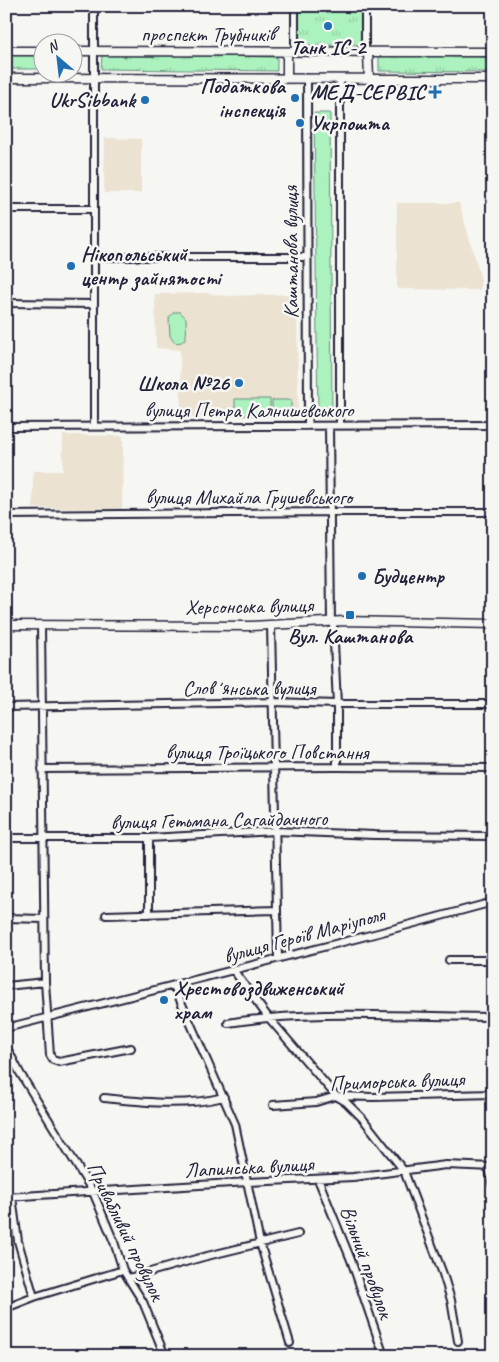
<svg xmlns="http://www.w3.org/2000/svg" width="499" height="1362" font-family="Caveat,sans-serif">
  <defs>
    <pattern id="park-tufts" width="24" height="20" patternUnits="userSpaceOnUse" patternTransform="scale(1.25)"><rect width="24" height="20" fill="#abf2be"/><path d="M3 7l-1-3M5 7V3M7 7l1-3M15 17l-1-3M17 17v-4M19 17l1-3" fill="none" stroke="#93cfa4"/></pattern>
  </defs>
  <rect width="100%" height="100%" fill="#f6f6f2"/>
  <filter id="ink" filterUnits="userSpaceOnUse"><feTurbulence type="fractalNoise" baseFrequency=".02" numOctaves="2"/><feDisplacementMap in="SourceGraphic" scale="10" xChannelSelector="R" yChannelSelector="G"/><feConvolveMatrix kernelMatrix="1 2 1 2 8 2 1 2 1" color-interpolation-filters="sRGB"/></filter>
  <g filter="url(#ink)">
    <path fill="#ebe2d1" d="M105,138L141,139V193H104Z
      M397,203H459L481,279L480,290L397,289Z
      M208,293L224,296L297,294L298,417H181L180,350L156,348L155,294Z
      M63,435L123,436L122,509L33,508V471H63Z"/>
    <path fill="#abf2be" stroke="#668a7c" d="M314,113H330L332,417H318Z
      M174,312H180L186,318C186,328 190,346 174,342L170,336L169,318Z
      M235,399H270V415H235Z
      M272,400H291V414H272Z"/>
    <path fill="url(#park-tufts)" stroke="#668a7c" d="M299,6H362V45H299Z
      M6,54L42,55V69H6Z
      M102,54L277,57V71L101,69Z
      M379,56L493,57V72L379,71Z"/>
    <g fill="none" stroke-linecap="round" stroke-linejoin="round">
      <g stroke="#22223b" stroke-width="10">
        <path id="minor" d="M94,6V426
          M365,6V52
          M295,51V6
          M307,78L308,426
          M6,209H94
          M94,257H307
          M6,303L94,304
          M340,425V79
          M329,426L331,622
          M6,427L493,425
          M6,515L330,512H493
          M333,622L337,704V767
          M41,625L45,982L50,1055L53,1060L59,1062L131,1048
          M271,625L278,958
          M6,707L273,702L337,704H493
          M42,769L337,767L493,768
          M6,838H149L275,831L374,835L493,836
          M149,838V914
          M106,915L276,910
          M6,918L44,919
          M449,960H493
          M234,971L268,1017L336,1096L346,1102L363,1119L404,1171L443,1274L451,1300L458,1341
          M6,986L45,982
          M174,986L235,1124L260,1243L290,1343
          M228,1023C315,1009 405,1017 493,1017
          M6,1028L378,933L493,902
          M6,1046L20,1073L93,1192L114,1242L123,1270L143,1302L165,1356
          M104,1098C144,1102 184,1107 224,1097
          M273,1105L316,1102L336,1096L373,1097L493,1094
          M489,1168L493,1187
          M318,1179L351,1260L384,1356
          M6,1197L248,1182L353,1177L446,1165L493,1167
          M12,1197L18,1241L34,1297
          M129,1278L203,1257L298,1234
          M6,1308L34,1297L123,1270"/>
      </g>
      <g stroke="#22223b" stroke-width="11">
        <path id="major" d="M6,51H42
          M72,51L493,52
          M287,52V78
          M368,52L369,79
          M6,78L493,79
          M6,625L251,626L344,621L493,624"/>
      </g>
      <use href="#minor" stroke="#f6f6f2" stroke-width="6"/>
      <use href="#major" stroke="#f6f6f2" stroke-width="8"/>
    </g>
  </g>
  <g fill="#1f6fb2" stroke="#f6f6f2" stroke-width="2">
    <circle cx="328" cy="26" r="5"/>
    <path d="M432.5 84.5h5v5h5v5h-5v5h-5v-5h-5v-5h5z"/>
    <circle cx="295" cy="98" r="5"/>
    <circle cx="145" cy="100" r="5"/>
    <circle cx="300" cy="123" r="5"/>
    <circle cx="71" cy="266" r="5"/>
    <circle cx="239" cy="383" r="5"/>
    <circle cx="362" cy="576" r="5"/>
    <rect x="345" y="610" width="10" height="10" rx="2.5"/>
    <circle cx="164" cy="1000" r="5"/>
  </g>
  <g text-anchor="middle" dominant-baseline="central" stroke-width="5" stroke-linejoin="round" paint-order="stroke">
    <g font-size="21" fill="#22223b" stroke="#f6f6f2">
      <text x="208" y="34">проспект Трубників</text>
      <text transform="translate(291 252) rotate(-90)">Каштанова вулиця</text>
      <text x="249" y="410">вулиця Петра Калнишевського</text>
      <text x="249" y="497">вулиця Михайла Грушевського</text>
      <text transform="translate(249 606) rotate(-1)">Херсонська вулиця</text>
      <text x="249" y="688">Словʼянська вулиця</text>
      <text x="267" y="752">вулиця Троїцького Повстання</text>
      <text transform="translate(219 820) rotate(-1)">вулиця Гетьмана Сагайдачного</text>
      <text transform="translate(304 935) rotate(-15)">вулиця Героїв Маріуполя</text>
      <text transform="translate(397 1081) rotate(-2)">Приморська вулиця</text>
      <text transform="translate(249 1167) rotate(-3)">Лапинська вулиця</text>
      <text transform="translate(126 1231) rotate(64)">Привабливий провулок</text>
      <text transform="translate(367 1262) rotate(70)">Вільний провулок</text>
    </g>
    <g font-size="21" font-weight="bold" fill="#22223b" stroke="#f6f6f2" text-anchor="end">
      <text x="328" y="47" text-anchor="middle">Танк ІС-2</text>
      <text x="285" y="86">Податкова<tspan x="285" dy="24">інспекція</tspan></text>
      <text x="425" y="92">МЕД-СЕРВІС</text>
      <text x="135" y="100">UkrSibbank</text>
      <text x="310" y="123" text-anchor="start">Укрпошта</text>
      <text x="81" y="254" text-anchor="start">Нікопольський<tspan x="81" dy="24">центр зайнятості</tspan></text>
      <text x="229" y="383">Школа №26</text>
      <text x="372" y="576" text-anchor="start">Будцентр</text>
      <text x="350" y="636" text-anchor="middle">Вул. Каштанова</text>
      <text x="174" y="988" text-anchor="start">Хрестовоздвиженський<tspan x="174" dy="24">храм</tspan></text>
    </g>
  </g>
  <rect width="499" height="1362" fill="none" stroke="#f6f6f2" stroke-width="25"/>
  <rect x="12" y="12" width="474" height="1337" fill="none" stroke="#22223b" stroke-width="2" filter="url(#ink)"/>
  <g transform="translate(58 58) rotate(332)"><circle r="24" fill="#f6f6f2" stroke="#a1a1a9"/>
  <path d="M0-4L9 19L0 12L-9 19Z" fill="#1f6fb2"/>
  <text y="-8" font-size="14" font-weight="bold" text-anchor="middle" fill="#22223b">N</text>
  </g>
</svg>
